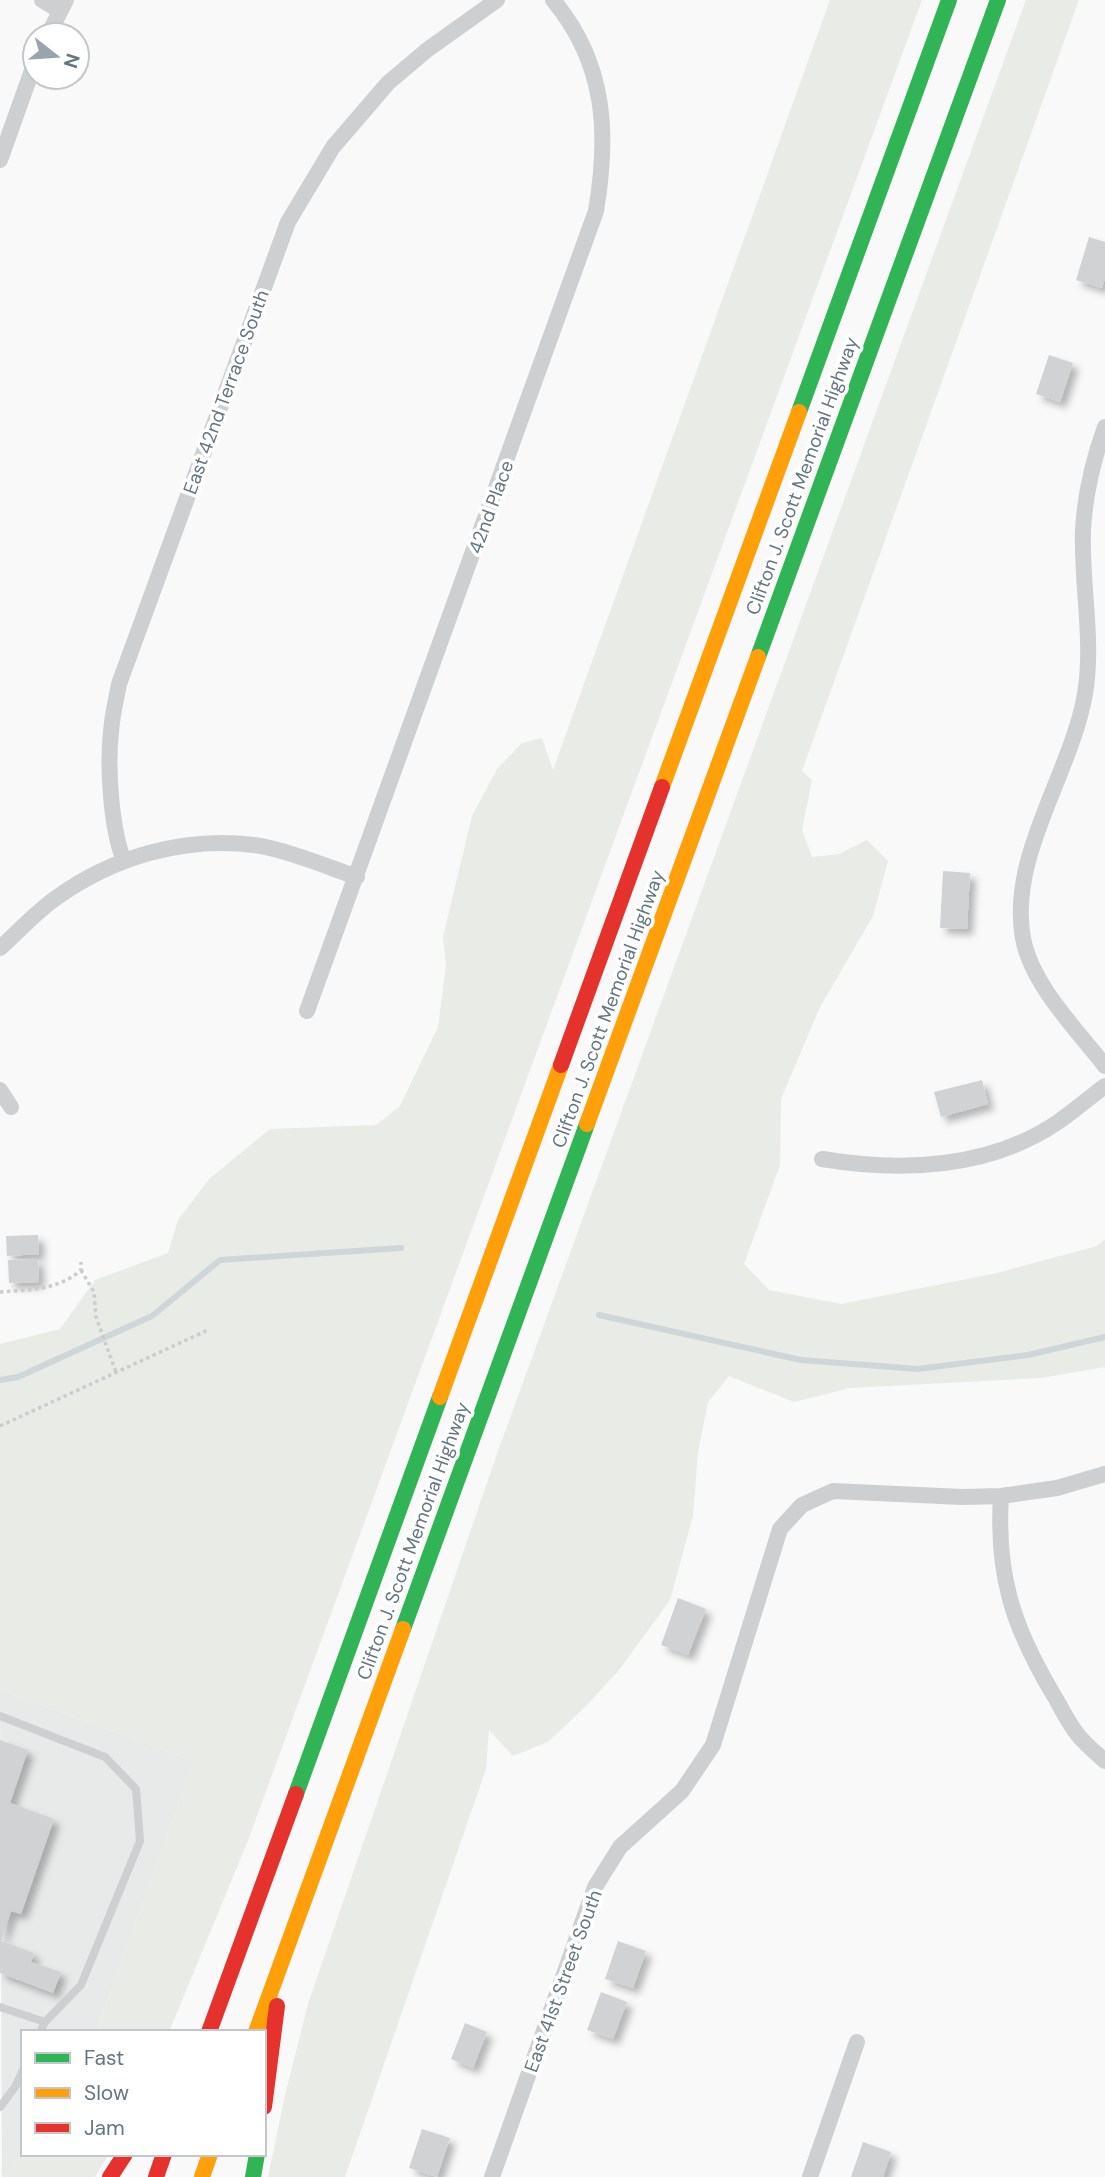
<svg xmlns="http://www.w3.org/2000/svg" width="1105" height="2177" font-family="'DM Sans',sans-serif">
  <defs>
    <filter id="shadow"><feDropShadow dx="6" dy="6" stdDeviation="3.5" flood-color="#0004"/></filter>
  </defs>
  <rect width="100%" height="100%" fill="#f9f9f9"/>
  <path fill="#e8e9e9" d="M0,1690L194,1761L96,2032H23V2149L2,2177Z"/>
  <path fill="#e8ebe6" d="M830,0H922L247,1843L169,2032H96L194,1761L0,1690V1344L60,1329L95,1280L168,1253L178,1220L209,1179L270,1129L376,1125L400,1106L438,1027L446,965L443,937L472,816L497,769L522,743L542,738L553,770Z
    M1026,0H1079L802,771L812,780L802,830L812,857L839,854L867,840L888,861L873,916L819,1009L781,1099L780,1165L744,1264L769,1290L841,1304L997,1273L1097,1246L1105,1239V1367L1041,1378L850,1388L794,1402L729,1376L708,1402L698,1452L693,1516L670,1600L619,1670L587,1705L548,1742L513,1756L489,1730L486,1769L345,2177H268L285,2095L308,2004L498,1451Z
    M23,2149V2154H109L95,2177H2Z"/>
  <g fill="none" stroke-linecap="round" stroke-linejoin="round">
    <path stroke="#ced6d9" stroke-width="6" d="M599,1315L801,1360L918,1369L1028,1355L1105,1337
      M0,1380L18,1377L152,1316L220,1260L401,1248"/>
  </g>
  <path fill="#d0d2d3" filter="url(#shadow)" d="M1089,237L1105,242V278L1102,288L1076,280Z
    M1049,355L1073,363L1060,402L1036,394Z
    M943,871L970,873L967,929L940,928Z
    M982,1080L988,1104L941,1117L934,1092Z
    M38,1235L39,1254L7,1256L6,1236Z
    M38,1259L39,1282L9,1283L8,1260Z
    M678,1598L706,1609L688,1655L661,1645Z
    M0,1740L28,1750L10,1803L54,1819L21,1914L11,1911L1,1941L34,1953L31,1962L61,1972L53,1993L0,1973Z
    M618,1941L646,1951L633,1988L605,1979Z
    M601,1992L627,2002L613,2039L587,2030Z
    M465,2023L487,2032L473,2068L451,2059Z
    M422,2129L450,2138L437,2177L409,2168Z
    M863,2142L891,2152L883,2177H851Z"/>
  <g fill="none" stroke-linecap="round" stroke-linejoin="round">
    <path stroke="#cbcccd" stroke-width="3.5" stroke-dasharray="3.5 3.5" stroke-linecap="butt" d="M81,1270L94,1292L96,1317L116,1372
      M0,1292C28,1290 59,1290 81,1270V1262
      M0,1426L208,1330"/>
    <path stroke="#cecfd0" stroke-width="8" d="M0,1716L105,1757L136,1789L140,1841L81,1985L45,2022
      M0,2007L45,2022L40,2032
      M0,2107L15,2087L23,2070"/>
    <path stroke="#cecfd0" stroke-width="16" d="M42,0L60,11
      M48,35L66,0
      M0,160L35,62
      M1105,427C1093,460 1085,495 1083,530C1081,585 1094,640 1085,694C1071,774 1008,857 1023,938C1031,984 1077,1030 1105,1066
      M124,861C111,829 107,767 111,732C112,716 116,700 119,684L288,222L333,147L388,83L427,50L497,0
      M0,948C18,932 36,912 56,898C113,857 184,836 254,845C287,850 325,866 357,877
      M307,1011L596,211C609,134 606,63 553,0
      M0,1090L11,1107
      M822,1159C901,1172 989,1169 1058,1122C1074,1111 1089,1098 1105,1086
      M1001,1496C996,1575 1013,1627 1053,1694C1061,1707 1068,1723 1078,1735C1086,1745 1096,1753 1105,1761
      M492,2177L595,1887L620,1847L682,1791L713,1745L780,1529L802,1505L833,1491L962,1497L1001,1496L1057,1488L1105,1474
      M810,2177L857,2042"/>
    <path stroke="#30b455" stroke-width="16" d="M799,412L949,0
      M758,657L998,0
      M403,1629L587,1124
      M296,1794L440,1397
      M253,2177L257,2154"/>
    <path stroke="#ff9f0a" stroke-width="16" d="M662,787L799,412
      M587,1124L758,657
      M440,1397L561,1065
      M256,2032L403,1629
      M202,2177L210,2154"/>
    <path stroke="#e5322d" stroke-width="16" d="M561,1065L662,787
      M209,2032L296,1794
      M264,2107L277,2006
      M110,2177L125,2154
      M156,2177L164,2154"/>
  </g>
  <g text-anchor="middle" dominant-baseline="central" stroke-width="7" stroke-linejoin="round" paint-order="stroke">
    <g font-size="19" fill="#657683" stroke="#fff">
      <text transform="translate(226 392) rotate(-70)">East 42nd Terrace South</text>
      <text transform="translate(802 476) rotate(-70)">Clifton J. Scott Memorial Highway</text>
      <text transform="translate(491 507) rotate(-70)">42nd Place</text>
      <text transform="translate(608 1009) rotate(-70)">Clifton J. Scott Memorial Highway</text>
      <text transform="translate(413 1541) rotate(-70)">Clifton J. Scott Memorial Highway</text>
      <text transform="translate(563 1981) rotate(-70)">East 41st Street South</text>
    </g>
  </g>
  <rect x="21" y="2030" width="245" height="126" fill="#ffffff" stroke="#c1c8cd" stroke-width="2"/>
  <rect x="35" y="2053" width="35" height="10" fill="#30b455" stroke="#c1c8cd" stroke-width="2"/>
  <text x="84" y="2065" font-size="21" fill="#657683">Fast</text>
  <rect x="35" y="2088" width="35" height="10" fill="#ff9f0a" stroke="#c1c8cd" stroke-width="2"/>
  <text x="84" y="2100" font-size="21" fill="#657683">Slow</text>
  <rect x="35" y="2123" width="35" height="10" fill="#e5322d" stroke="#c1c8cd" stroke-width="2"/>
  <text x="84" y="2135" font-size="21" fill="#657683">Jam</text>
  <g transform="translate(56 56) rotate(107)"><circle r="33" fill="#ffffff" stroke="#c1c8cd" stroke-width="2"/>
  <path d="M0-5L12 26L0 18L-12 26Z" fill="#99a4ac"/>
  <text y="-10" font-size="19" font-weight="bold" text-anchor="middle" fill="#657683">N</text>
  </g>
</svg>
